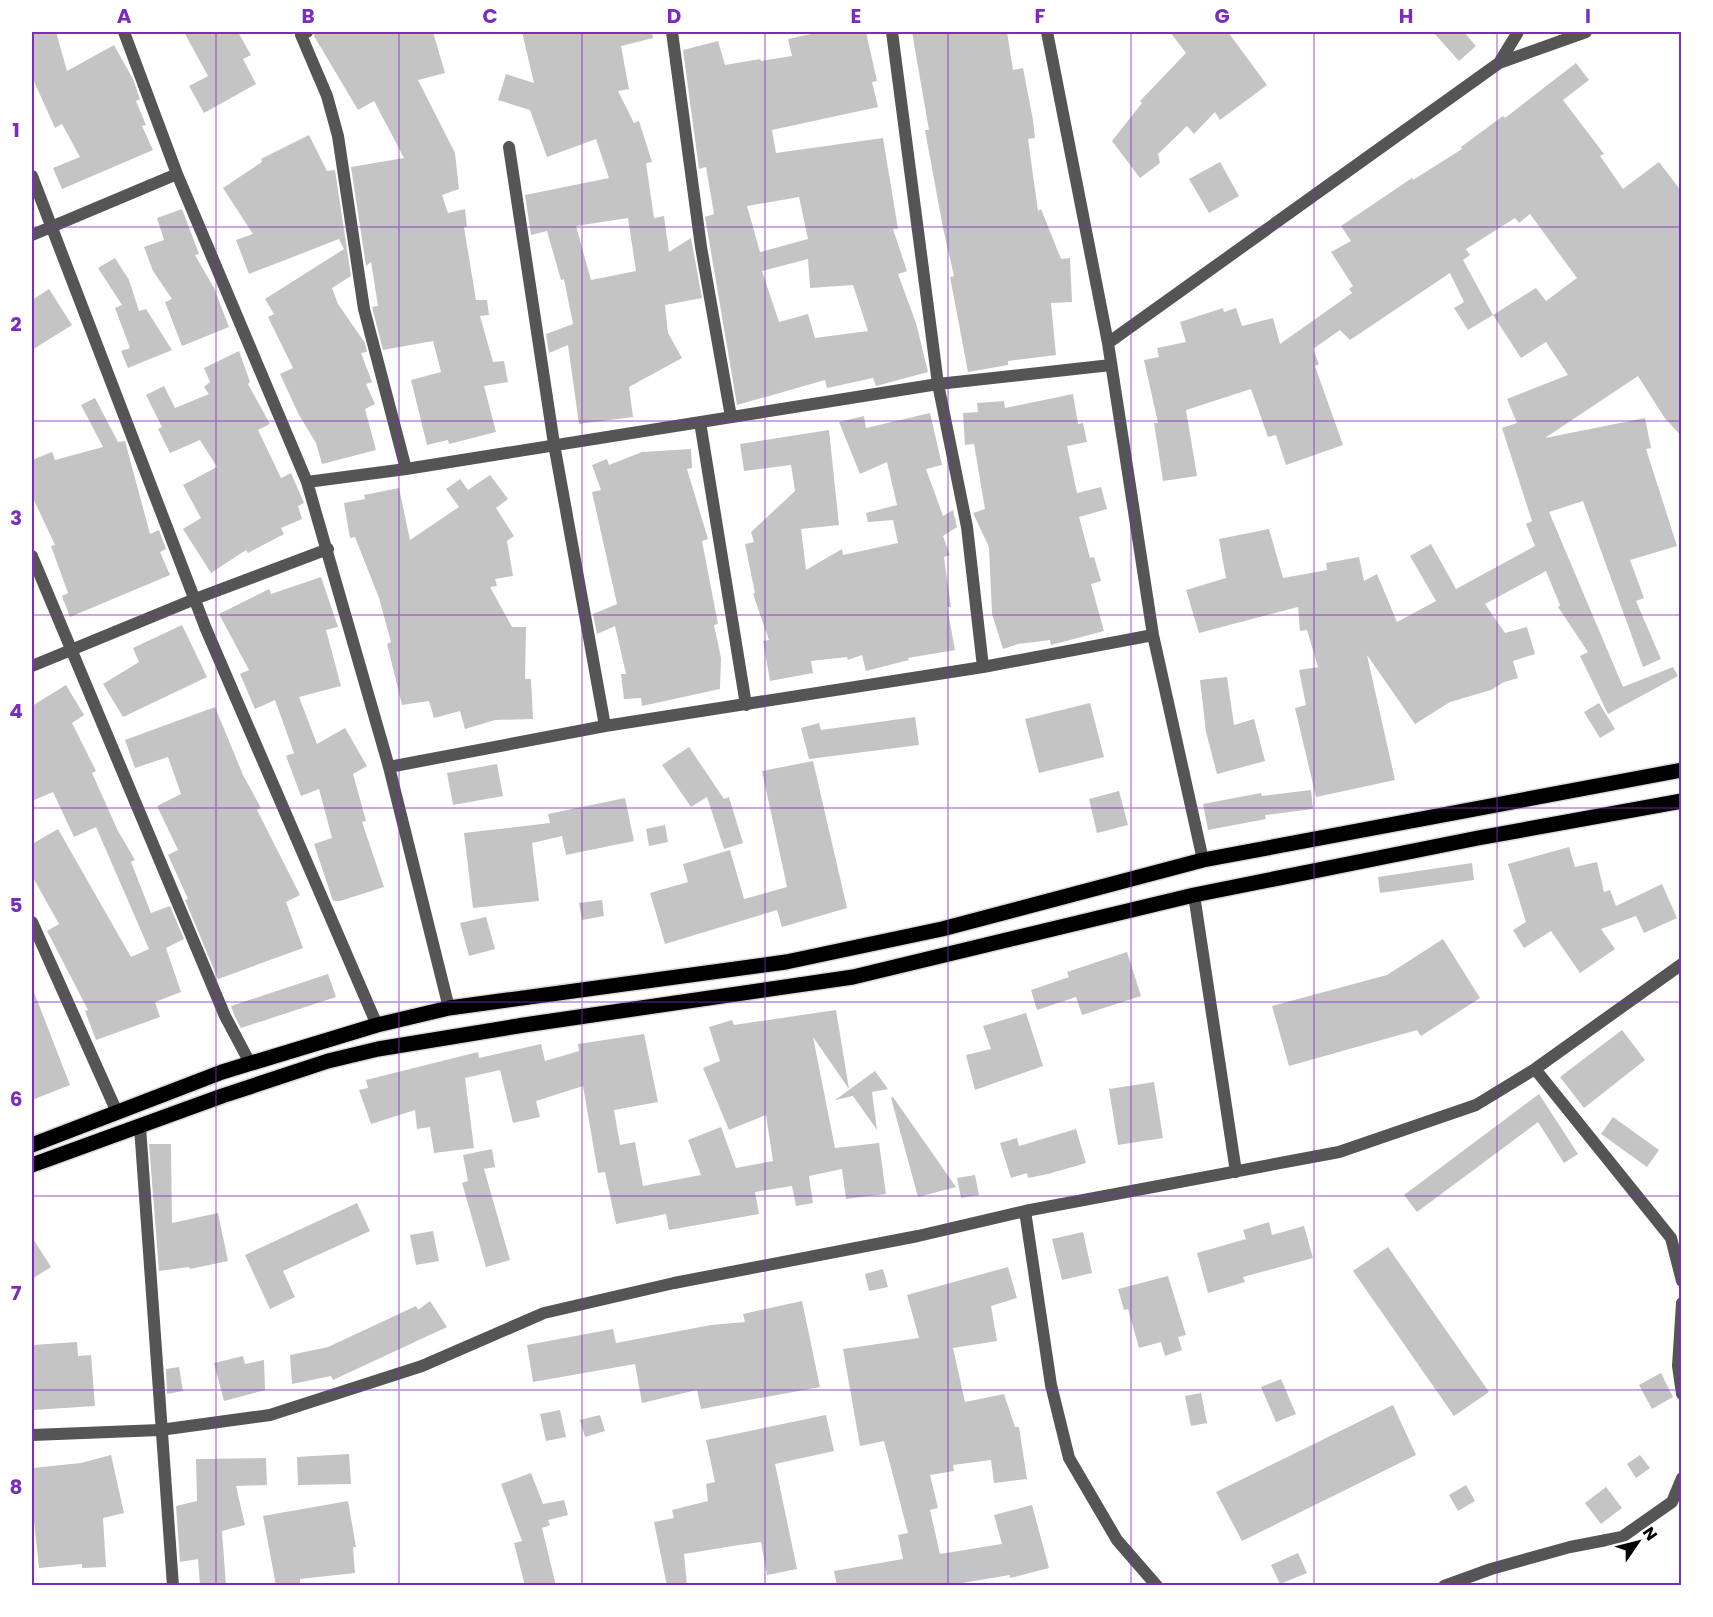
<svg xmlns="http://www.w3.org/2000/svg" width="1713" height="1617" font-family="Poppins,sans-serif">
  <rect width="100%" height="100%" fill="#fff"/>
  <path fill="#c4c4c4" fill-rule="evenodd" d="M32,32H56L67,71L114,45L133,79L140,99L136,101L146,125L142,126L153,150L62,189L53,168L80,157L62,124L55,128L32,77Z
    M184,32H238L251,55L243,59L256,84L204,113L189,86L208,76Z
    M315,32H433L445,73L418,80L455,153L459,189L442,195L448,213L465,209L467,227H464L476,300H487L489,315L480,316L493,362L504,361L508,382L484,386L496,432L449,444L448,440L427,445L411,380L441,372L433,341L383,350L372,307L378,306L371,262L366,266L351,167L404,158L374,101L358,110L314,36Z
    M522,32H652L653,38L621,46L629,89L618,91L634,123L639,121L652,162L646,163L654,218L664,216L669,252L691,238L702,298L665,305L668,333L682,358L629,387L633,417L579,424L568,345L549,353L546,334L573,324L564,279L561,280L547,231L531,235L525,195L609,178L596,139L547,157L530,110L498,100L506,74L534,83ZM628,218L636,271L591,280L576,226Z
    M820,32H866L877,81L872,82L878,107L772,130L776,153L883,138L898,229H893L907,271L898,274L916,323L928,372L876,386L873,378L827,388L825,380L737,405L705,217L714,214L706,167L699,169L683,50L718,41L725,65L760,59L761,61L792,56L788,39ZM799,197L808,239L760,252L747,206ZM808,259L810,288L853,285L868,331L815,338L808,314L779,322L762,271Z
    M912,32H1007L1013,70L1023,68L1033,120L1035,138L1028,139L1038,211L1041,209L1061,259L1070,258L1072,302L1051,303L1056,355L1008,361V365L968,372L950,277L954,276L943,228L925,130H929Z
    M1170,32H1228L1267,85L1220,120L1215,112L1194,134L1187,126L1158,154L1160,163L1140,178L1112,141L1142,103L1140,101L1186,53Z
    M1433,32H1464L1476,46L1459,61Z
    M1576,63L1589,80L1563,100L1604,154L1600,156L1623,189L1659,162L1682,192V437L1664,417L1638,376L1545,438L1645,418L1651,448L1646,449L1677,546L1630,560L1644,598L1636,601L1661,659L1643,667L1583,501L1549,512L1623,687L1673,667L1678,676L1608,714L1580,656L1588,652L1558,607L1560,605L1546,571L1485,604L1505,633L1527,627L1535,654L1513,661L1518,678L1504,682L1491,690L1450,702L1415,724L1367,655L1395,780L1316,797L1295,708L1306,705L1299,670L1318,667L1307,630L1300,631L1298,607L1199,633L1186,590L1226,578L1219,539L1269,529L1283,578L1327,570L1326,563L1359,557L1364,581L1377,574L1397,622L1436,601L1410,556L1431,544L1456,589L1535,546L1526,524L1532,521L1502,428L1517,423L1507,399L1568,375L1546,342L1521,358L1493,315L1536,288L1546,301L1577,278L1530,214L1519,223L1515,218L1466,249L1470,255L1463,260L1493,315L1468,330L1454,308L1464,302L1450,273L1350,340L1340,330L1313,349L1319,364L1315,366L1343,445L1286,465L1276,435L1268,437L1251,389L1186,410L1197,476L1163,481L1154,423H1158L1144,360L1159,357L1157,348L1186,342L1180,322L1223,308L1224,312L1236,308L1242,326L1273,318L1280,344L1352,293L1349,289L1353,286L1331,252L1351,241L1341,226L1412,178L1413,180L1462,149L1461,147L1503,116L1505,118Z
    M309,135L327,171L335,170L351,276L332,288L338,304L365,343L367,352L361,353L372,382L366,384L375,404L365,409L376,450L322,464L316,443L299,415L280,374L293,368L268,317L274,314L265,299L344,249L339,239L249,274L236,240L253,234L223,188L262,162L261,159Z
    M1220,162L1239,196L1209,213L1189,179Z
    M182,209L199,254L195,255L214,288L229,327L182,346L165,302L172,299L153,271L144,247L164,240L157,218Z
    M115,258L129,280L139,311L146,309L172,350L128,368L121,351L130,348L115,308L122,305L98,268Z
    M49,289L72,325L32,350V300Z
    M239,351L250,382L248,384L270,424L258,430L281,478L291,473L304,503L298,506L302,519L281,528L284,534L248,553L246,550L211,573L183,529L201,518L183,485L217,467L200,440L170,453L158,429L162,427L146,395L164,386L175,408L209,394L204,387L210,382L204,368Z
    M1073,394L1078,424L1083,423L1087,442L1067,446L1077,493L1101,487L1107,509L1079,517L1090,558L1094,557L1101,581L1091,584L1104,631L1051,645L1050,640L1018,644L1003,649L992,614L989,547L973,513L985,509L974,444L965,445L963,413L978,412L977,403L1004,401L1005,408Z
    M95,398L118,442L125,441L150,534L159,530L166,549L160,552L170,575L70,617L62,596L68,593L51,546L55,545L32,496V460L52,452L55,460L103,447L81,405Z
    M930,413L942,465L926,469L943,516L953,510L957,527L943,536L950,555L944,557L951,607H947L955,650L908,658L909,660L866,671L862,655L848,660L847,657L811,661L813,673L770,681L763,641L769,640L753,594L755,593L745,544L754,542L751,532L795,491L791,465L744,471L740,444L829,430L839,525L801,529L806,570L842,549L843,555L898,543L893,520L868,522L866,513L897,505L887,462L860,474L839,422L864,416L866,428Z
    M691,449L692,468L687,469L708,539L702,541L718,624L714,625L721,658L720,689L642,706L641,698L624,699L621,674H626L615,626L597,634L593,614L617,604L592,492L601,490L592,465L607,459L609,465L642,452Z
    M490,475L508,499L496,508L514,536L507,541L513,576L495,579L497,586L490,587L512,627H526L525,679H531L533,719L495,720L465,729L460,711L434,718L429,701L402,705L387,644L391,642L379,598L355,537L350,538L344,503L365,499L364,495L399,488L410,540L459,507L446,489L460,479L468,490Z
    M321,577L338,627L326,630L341,686L299,697L317,744L345,728L367,766L353,774L366,821L362,822L384,887L340,901H333L314,844L332,838L319,789L301,796L286,756L294,753L275,700L255,709L240,674L249,670L219,614L269,589L271,594Z
    M182,625L207,677L123,717L103,684L139,662L133,648Z
    M1227,677L1234,725L1254,719L1265,761L1217,774L1206,732L1200,680Z
    M66,685L84,715L72,723L96,771L92,773L118,831L135,860L131,862L151,913L170,906L184,939L166,948L181,992L155,1002L160,1017L96,1040L85,1011L88,1010L47,931L59,924L32,876V844L58,829L131,957L149,949L96,827L74,837L53,792L32,801V706Z
    M1090,703L1104,757L1039,773L1025,719Z
    M1599,703L1615,729L1600,738L1584,712Z
    M215,707L243,775L261,808L257,810L300,895L286,902L303,948L218,979L185,900L188,899L168,855L178,850L157,806L181,794L168,757L135,768L125,740Z
    M915,717L919,745L809,759L801,728L819,723L821,730Z
    M689,747L724,799L729,797L743,843L724,849L707,797L691,807L662,765Z
    M813,761L847,908L782,927L777,910L665,944L650,893L688,882L683,864L730,850L744,899L787,887L762,771Z
    M497,764L503,796L453,805L447,773Z
    M1311,790L1313,809L1265,815L1266,819L1208,830L1203,804L1261,793L1262,796Z
    M1119,791L1128,825L1097,833L1089,799Z
    M625,798L634,841L566,855L562,836L532,843L539,901L473,908L464,833L550,823L548,814Z
    M665,825L668,842L649,846L646,829Z
    M1569,847L1575,867L1597,862L1604,892L1610,890L1616,906L1662,884L1677,918L1644,933L1636,916L1601,929L1615,949L1580,973L1551,931L1524,948L1513,930L1526,922L1508,864Z
    M1472,863L1474,880L1380,893L1378,877Z
    M602,900L604,916L582,920L579,903Z
    M486,917L495,949L469,956L460,923Z
    M1443,939L1480,998L1421,1036L1417,1030L1289,1066L1272,1006L1387,975Z
    M1127,952L1141,996L1082,1015L1076,997L1037,1010L1031,990L1069,977L1067,972Z
    M328,974L336,997L241,1028L235,1017L231,1006Z
    M32,987L70,1085L32,1100Z
    M836,1010L849,1089L813,1037L835,1148L879,1143L886,1194L846,1199L842,1169L809,1176L813,1203L796,1206L792,1186L755,1192L759,1214L669,1230L666,1214L616,1224L605,1172L598,1173L583,1086L536,1101L540,1117L513,1123L500,1070L465,1078L474,1148L434,1153L430,1127L417,1129L415,1110L371,1124L359,1090L368,1088L366,1080L478,1052L479,1058L541,1044L545,1061L579,1051L578,1044L644,1034L658,1102L614,1110L620,1145L635,1142L643,1186L701,1175L688,1140L721,1127L736,1168L773,1161L766,1115L729,1130L703,1068L720,1061L709,1027L732,1020L734,1025Z
    M1026,1013L1043,1066L975,1090L966,1055L991,1049L983,1026Z
    M1622,1030L1645,1060L1584,1108L1560,1077Z
    M875,1071L888,1089L872,1092L877,1130L853,1096L835,1100Z
    M1154,1082L1163,1138L1118,1145L1109,1089Z
    M1539,1094L1578,1154L1564,1163L1538,1122L1417,1212L1404,1195Z
    M893,1097L956,1187L918,1197L891,1098Z
    M1613,1117L1659,1150L1647,1167L1601,1134Z
    M1076,1129L1086,1163L1048,1174L1028,1178L1027,1173L1011,1178L1000,1143L1017,1138L1019,1146Z
    M149,1144H171L172,1223L218,1213L228,1261L190,1269L189,1267L159,1271Z
    M492,1149L495,1167L484,1169L510,1260L486,1267L462,1183L468,1181L463,1155Z
    M975,1175L979,1195L961,1198L957,1178Z
    M357,1203L370,1231L283,1271L295,1297L270,1309L245,1255Z
    M1269,1222L1272,1235L1304,1226L1313,1258L1243,1277L1245,1282L1208,1293L1197,1253L1246,1239L1243,1230Z
    M433,1231L439,1261L416,1265L410,1235Z
    M1083,1232L1092,1273L1062,1280L1052,1239Z
    M32,1237L51,1267L32,1279Z
    M1388,1247L1489,1392L1454,1416L1353,1271Z
    M1008,1267L1017,1298L991,1306L997,1341L953,1348L965,1402L1004,1394L1015,1427H1019L1027,1479L994,1483L991,1460L953,1465L954,1471L930,1475L938,1508L930,1510L940,1554L1002,1544L994,1515L1032,1505L1049,1568L1010,1578V1575L944,1586H837L834,1571L903,1559L898,1535L908,1533L884,1441L860,1446L843,1349L919,1338L907,1295Z
    M883,1269L888,1287L869,1291L865,1274Z
    M1168,1276L1186,1335L1178,1337L1182,1350L1165,1356L1161,1342L1139,1348L1128,1309L1124,1310L1118,1289Z
    M430,1301L447,1327L333,1380L331,1376L292,1384L290,1355L328,1347L416,1306L418,1310Z
    M802,1301L820,1387L701,1409L697,1390L642,1403L635,1364L533,1382L527,1345L613,1329L616,1343L711,1325L745,1322L743,1314Z
    M77,1342L78,1356L91,1355L95,1406L33,1410L32,1345Z
    M243,1356L245,1364L264,1360L265,1390L224,1401L214,1363Z
    M179,1367L183,1391L167,1394L166,1369Z
    M1661,1373L1673,1397L1652,1409L1639,1385Z
    M1281,1379L1296,1414L1276,1422L1261,1387Z
    M1201,1393L1207,1423L1191,1426L1185,1396Z
    M1393,1405L1416,1455L1242,1541L1216,1492Z
    M560,1410L566,1437L546,1441L540,1414Z
    M600,1415L605,1431L585,1437L580,1420Z
    M826,1415L834,1451L775,1464L797,1569L767,1575L761,1542L739,1545L684,1554L687,1586H667L654,1522L674,1518L672,1510L708,1501L706,1484L715,1482L706,1440Z
    M349,1454L351,1484L298,1485L297,1457Z
    M111,1455L124,1513L103,1518L106,1567L82,1568V1564L39,1568L32,1502V1468L81,1463Z
    M1640,1455L1650,1468L1636,1478L1627,1464Z
    M266,1458L267,1485L236,1486L245,1525L222,1531L226,1586H200L198,1559L180,1562L176,1506L197,1501L196,1459Z
    M531,1473L543,1504L564,1500L568,1515L548,1520L550,1525L542,1528L556,1586H525L514,1543L522,1541L501,1484Z
    M1466,1485L1475,1501L1458,1511L1449,1495Z
    M1606,1487L1622,1508L1601,1524L1585,1503Z
    M348,1501L356,1547H353L355,1573L300,1579V1586H276L263,1516Z
    M1298,1553L1307,1573L1280,1584L1271,1565Z"/>
  <g fill="none" stroke-linecap="round" stroke-linejoin="round">
    <g stroke="#dbdbdb" stroke-width="18">
      <path id="primary" d="M32,1145L222,1072L377,1025L449,1008L786,962L942,929L1203,860L1682,770
        M32,1165L222,1096L328,1061L378,1049L524,1025L853,977L1194,895L1478,838L1682,801"/>
    </g>
    <path stroke="#555" stroke-width="12" d="M124,32L177,174L307,482L389,767L449,1008
      M307,32L301,35L327,96L338,136L364,309L406,469
      M672,32L701,247L731,417
      M892,32L938,384L967,527L983,667
      M1047,32L1108,343L1153,635L1203,860
      M1499,63L1586,32
      M509,147L554,444L605,726
      M32,176L206,629L377,1025
      M32,235L177,174
      M1108,343L1499,63L1518,32
      M700,422L746,705
      M307,482L406,469L938,384L1111,365
      M32,556L225,1016L250,1063
      M32,666L195,599L328,549
      M389,767L605,726L983,667L1153,635
      M1194,895L1236,1172
      M32,922L116,1110
      M1535,1069L1671,1238L1682,1281
      M140,1127L173,1586
      M1025,1211L1051,1385L1069,1458L1117,1540L1157,1586
      M1682,1303L1678,1366L1682,1394
      M32,1435L160,1430L270,1415L422,1366L544,1313L674,1283L918,1236L1025,1211L1339,1152L1476,1105L1535,1069L1682,964
      M1444,1586L1491,1569L1570,1547L1622,1537L1672,1502L1682,1478"/>
    <use href="#primary" stroke="#000" stroke-width="15"/>
  </g>
  <path fill="none" stroke="#7b2cbf" stroke-width="1.5" stroke-opacity="0.55" d="M216,32V1586M399,32V1586M582,32V1586M765,32V1586M948,32V1586M1131,32V1586M1314,32V1586M1497,32V1586M32,227H1682M32,421H1682M32,615H1682M32,808H1682M32,1002H1682M32,1196H1682M32,1390H1682"/>
  <rect width="1713" height="1617" fill="none" stroke="#ffffff" stroke-width="66"/>
  <g transform="translate(1638 1542) rotate(55)" stroke="#ffffff" stroke-width="4.5" paint-order="stroke">
  <path d="M0-4.5L10 22L0 15L-10 22Z" fill="#000000"/>
  <text y="-9" font-size="16" font-weight="bold" text-anchor="middle" fill="#000000">N</text>
  </g>
  <rect x="33" y="33" width="1647" height="1551" fill="none" stroke="#7b2cbf" stroke-width="2"/>
  <g font-size="20" text-anchor="middle" font-weight="bold" fill="#7b2cbf">
    <text x="124" y="23">A</text>
    <text x="308" y="23">B</text>
    <text x="490" y="23">C</text>
    <text x="674" y="23">D</text>
    <text x="856" y="23">E</text>
    <text x="1040" y="23">F</text>
    <text x="1222" y="23">G</text>
    <text x="1406" y="23">H</text>
    <text x="1588" y="23">I</text>
    <text x="16" y="137">1</text>
    <text x="16" y="331">2</text>
    <text x="16" y="525">3</text>
    <text x="16" y="718">4</text>
    <text x="16" y="912">5</text>
    <text x="16" y="1106">6</text>
    <text x="16" y="1300">7</text>
    <text x="16" y="1494">8</text>
  </g>
</svg>
